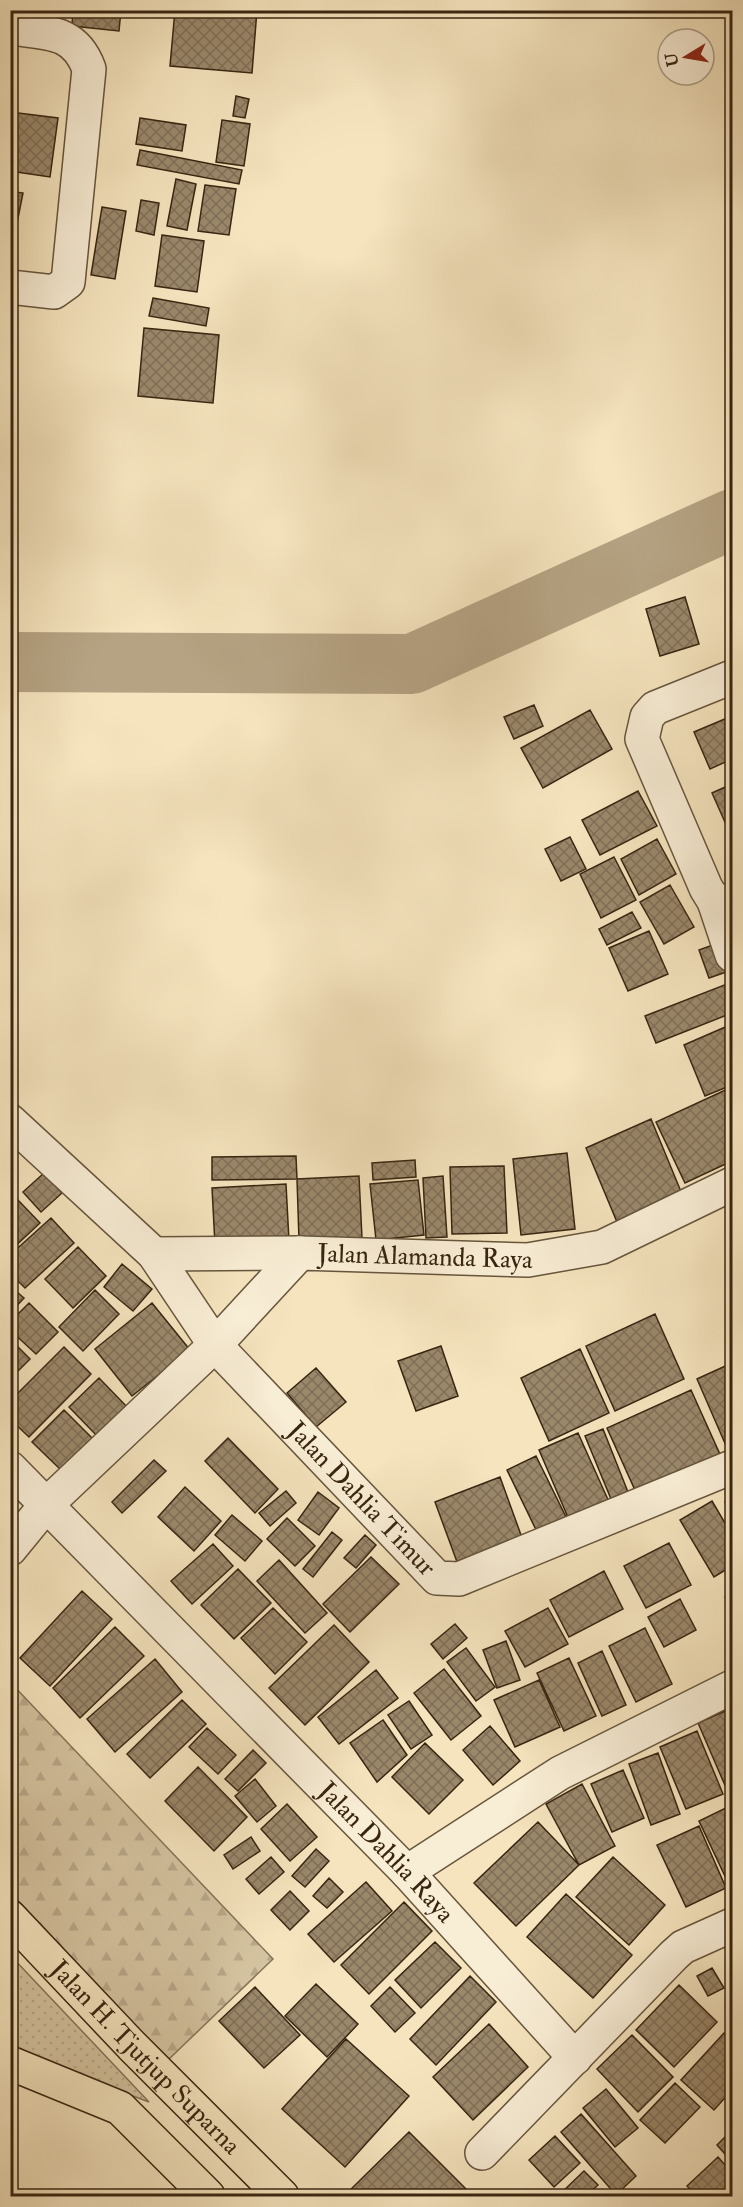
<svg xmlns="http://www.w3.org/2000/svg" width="743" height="2207" font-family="'IM FELL Double Pica',serif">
  <defs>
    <pattern id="forest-firs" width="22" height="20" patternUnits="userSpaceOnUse" patternTransform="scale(1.5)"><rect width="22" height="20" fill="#d5c4a1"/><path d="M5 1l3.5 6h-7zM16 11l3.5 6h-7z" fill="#b8a88a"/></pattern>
    <pattern id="park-dots" width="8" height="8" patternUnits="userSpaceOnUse" patternTransform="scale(1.5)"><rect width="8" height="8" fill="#d5c4a1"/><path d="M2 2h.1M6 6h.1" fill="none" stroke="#b8a88a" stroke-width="1.8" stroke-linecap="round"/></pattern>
    <pattern id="building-cross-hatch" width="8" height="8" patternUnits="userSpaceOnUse" patternTransform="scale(1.5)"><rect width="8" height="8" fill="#9a886b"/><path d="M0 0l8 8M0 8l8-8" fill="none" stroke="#7f6f57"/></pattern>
  </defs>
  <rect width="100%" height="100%" fill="#f5e4be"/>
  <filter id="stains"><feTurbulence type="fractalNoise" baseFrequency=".00333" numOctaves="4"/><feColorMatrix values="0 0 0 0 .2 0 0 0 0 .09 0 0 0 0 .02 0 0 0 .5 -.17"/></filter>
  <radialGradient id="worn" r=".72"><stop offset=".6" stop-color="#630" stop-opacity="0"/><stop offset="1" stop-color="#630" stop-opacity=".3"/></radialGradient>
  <path fill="url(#forest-firs)" stroke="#867459" stroke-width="1.5" d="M10,1682L273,1959L168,2060L11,1893Z"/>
  <path fill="url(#park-dots)" stroke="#867459" stroke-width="1.5" d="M11,1956L149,2102L11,2050Z"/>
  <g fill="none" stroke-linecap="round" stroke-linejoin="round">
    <path stroke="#b5a383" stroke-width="60" d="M10,662L412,664L732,519"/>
  </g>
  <path fill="url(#building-cross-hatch)" stroke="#382511" stroke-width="1.5" d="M73,10H121L119,31L72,26Z
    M175,10H257L252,73L170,66Z
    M236,96L249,99L245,118L233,116Z
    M10,112L58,118L50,177L10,171Z
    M140,118L186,125L182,151L136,144Z
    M222,120L250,124L244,166L216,162Z
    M140,150L242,170L239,184L137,165Z
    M176,179L196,184L187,230L167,226Z
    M205,185L236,189L229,235L198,231Z
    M10,191L23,193L10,258Z
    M141,200L159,203L154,235L136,231Z
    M102,207L126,211L115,279L91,275Z
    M162,235L204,241L197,292L155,286Z
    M153,298L209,308L206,326L149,316Z
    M144,328L219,335L213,403L138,396Z
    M685,597L699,644L660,656L646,609Z
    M534,705L543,726L514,739L504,717Z
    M590,710L612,749L543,788L521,748Z
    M732,716V759L710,769L694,732Z
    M732,784V838L712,793Z
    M638,791L657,826L600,855L582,820Z
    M570,837L586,869L561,881L545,849Z
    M657,839L676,874L639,895L621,859Z
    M614,857L636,900L601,918L580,874Z
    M670,885L694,927L664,944L640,902Z
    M632,912L641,928L607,945L599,929Z
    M649,931L668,974L628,991L609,948Z
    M724,941L732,970L709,978L699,950Z
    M732,982V1013L656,1043L645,1016Z
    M730,1025L732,1085L705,1096L684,1045Z
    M732,1087V1161L685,1183L656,1122Z
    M651,1119L682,1194L617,1222L586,1148Z
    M567,1153L575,1229L521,1235L513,1159Z
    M296,1156L297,1179L212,1180V1157Z
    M415,1160L416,1177L373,1180L372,1163Z
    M504,1166L507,1233L452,1234L450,1167Z
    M44,1173L62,1193L41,1212L23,1192Z
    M359,1176L362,1238L299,1240L297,1179Z
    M443,1176L447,1237L426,1238L423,1178Z
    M418,1180L424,1235L376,1240L370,1184Z
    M286,1184L289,1241L215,1245L212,1188Z
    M16,1198L40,1223L10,1251V1203Z
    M51,1218L74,1243L25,1288L10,1273V1255Z
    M78,1247L106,1276L73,1308L45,1279Z
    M122,1264L152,1289L133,1311L104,1287Z
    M10,1286L24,1298L10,1313Z
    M95,1290L119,1314L83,1351L59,1327Z
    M29,1303L58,1332L36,1354L10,1330V1322Z
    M152,1303L190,1350L132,1396L95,1349Z
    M655,1314L684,1379L615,1411L586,1346Z
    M10,1339L30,1359L10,1379Z
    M441,1346L458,1396L416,1411L398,1361Z
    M64,1347L91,1374L29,1437L10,1419V1401Z
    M580,1349L609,1413L549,1441L521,1378Z
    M732,1363V1445L727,1448L697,1379Z
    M316,1368L346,1402L316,1427L287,1393Z
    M99,1378L129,1409L99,1438L69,1407Z
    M691,1390L723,1461L639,1499L607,1428Z
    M64,1410L93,1439L61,1470L32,1442Z
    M603,1429L628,1492L611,1499L585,1436Z
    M578,1433L610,1504L570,1522L539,1450Z
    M228,1438L278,1489L255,1513L205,1461Z
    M536,1456L569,1523L540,1538L507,1470Z
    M154,1460L166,1471L122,1513L112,1502Z
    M500,1477L525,1546L460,1570L435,1502Z
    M185,1487L221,1521L194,1551L158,1517Z
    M286,1491L296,1503L270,1526L259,1513Z
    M318,1492L339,1508L319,1535L298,1520Z
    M732,1498V1518L725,1502Z
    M712,1501L732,1535V1566L714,1577L680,1520Z
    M232,1515L262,1541L245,1561L215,1535Z
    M287,1518L315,1546L295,1566L267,1539Z
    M332,1532L342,1540L313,1577L303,1569Z
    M365,1535L376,1545L356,1568L344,1558Z
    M669,1543L691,1585L646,1608L624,1566Z
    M213,1544L233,1566L192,1604L171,1581Z
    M371,1557L399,1584L350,1632L323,1604Z
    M279,1560L327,1613L305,1633L257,1581Z
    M238,1569L271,1603L234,1639L201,1605Z
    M604,1571L623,1609L569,1637L550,1600Z
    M82,1591L112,1619L50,1686L20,1658Z
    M732,1593V1611L725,1597Z
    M680,1599L696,1630L664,1647L648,1617Z
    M273,1608L307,1642L275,1674L241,1638Z
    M548,1608L568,1644L525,1667L505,1631Z
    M455,1624L467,1638L443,1659L431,1644Z
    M334,1625L369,1662L305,1725L269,1688Z
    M115,1627L144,1656L80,1718L53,1688Z
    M645,1628L672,1684L636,1702L609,1646Z
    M506,1641L520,1680L497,1688L483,1650Z
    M466,1648L495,1687L476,1701L447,1662Z
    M602,1651L626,1705L602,1716L578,1663Z
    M569,1658L596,1716L564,1731L537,1673Z
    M155,1659L182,1692L115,1752L87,1719Z
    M444,1669L481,1716L451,1740L414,1693Z
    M376,1670L398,1698L339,1744L318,1717Z
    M539,1680L560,1727L515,1747L494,1700Z
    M182,1700L206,1724L150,1778L127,1754Z
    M409,1701L432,1735L411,1749L388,1715Z
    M732,1708V1788L727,1790L698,1723Z
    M383,1720L407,1755L377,1782L350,1743Z
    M490,1726L520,1761L493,1785L463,1750Z
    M207,1728L236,1755L218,1774L189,1747Z
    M697,1731L723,1794L686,1809L660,1747Z
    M425,1743L463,1780L429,1814L392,1777Z
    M253,1750L266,1763L238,1791L225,1779Z
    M658,1753L680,1814L651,1825L629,1764Z
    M198,1767L247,1817L214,1851L165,1801Z
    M623,1770L644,1818L612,1832L591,1784Z
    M255,1779L276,1806L257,1822L235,1796Z
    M582,1784L615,1846L579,1865L546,1804Z
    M287,1804L317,1837L290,1861L261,1829Z
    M732,1805V1888L731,1889L699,1821Z
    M538,1822L579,1865L516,1926L474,1883Z
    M699,1826L726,1888L686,1907L657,1845Z
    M251,1837L260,1851L233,1869L224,1855Z
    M316,1849L329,1861L305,1887L292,1876Z
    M271,1857L284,1872L259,1894L246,1879Z
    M613,1857L665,1905L629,1945L576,1897Z
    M329,1878L343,1892L327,1908L313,1896Z
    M366,1882L392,1911L334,1962L308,1934Z
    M290,1891L309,1911L290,1930L271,1910Z
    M566,1894L632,1955L593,1998L527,1937Z
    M404,1902L432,1931L369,1994L341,1965Z
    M435,1942L461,1968L421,2008L395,1980Z
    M712,1968L724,1988L708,1996L697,1976Z
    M470,1976L496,2002L436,2065L410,2039Z
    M316,1984L358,2024L327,2057L285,2016Z
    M679,1985L717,2022L674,2067L636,2030Z
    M255,1987L300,2035L264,2068L219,2021Z
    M390,1987L415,2013L395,2032L371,2006Z
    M489,2024L528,2067L473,2120L433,2077Z
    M724,2033L732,2041V2090L714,2110L681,2080Z
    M632,2035L673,2077L638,2112L597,2069Z
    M346,2039L409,2096L345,2167L282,2109Z
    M675,2083L700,2107L665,2143L640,2120Z
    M606,2089L638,2128L615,2147L583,2108Z
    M581,2114L636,2176L616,2195L561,2132Z
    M732,2130V2162L717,2145Z
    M409,2132L473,2196H347L345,2195Z
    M555,2136L580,2163L554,2187L529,2160Z
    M718,2157L732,2173V2196H697L687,2186Z
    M584,2171L598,2185L586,2196H558Z"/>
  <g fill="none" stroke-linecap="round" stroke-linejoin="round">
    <g stroke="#67553c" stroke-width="36">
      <g id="minor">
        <path d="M10,28C47,33 75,30 89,69L68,282L54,292L10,287"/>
        <path d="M732,677L655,708L647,717L642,739L706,888L714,901H732"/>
        <path d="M714,901L732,955"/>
        <path id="s1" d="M10,1121L154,1254L215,1345L437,1578L459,1579L732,1467"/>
        <path d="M154,1254L300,1253"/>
        <path id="s2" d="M10,1468L407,1872L575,2058"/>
        <path id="s3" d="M10,1549L46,1505L215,1345L300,1253L528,1260L602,1247L732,1184"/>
        <path d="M407,1872L560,1773L732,1687"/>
        <path d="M482,2153L674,1955L683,1947L732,1925"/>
      </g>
    </g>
    <g stroke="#382511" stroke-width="36">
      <g id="major">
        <path id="s4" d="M10,1917L132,2046L282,2196"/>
        <path d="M10,2063L120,2108L208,2196"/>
      </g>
    </g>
    <use href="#minor" stroke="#f8edd5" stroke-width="33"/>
    <use href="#major" stroke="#f5e4be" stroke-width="33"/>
  </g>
  <g text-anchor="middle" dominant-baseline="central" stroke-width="4.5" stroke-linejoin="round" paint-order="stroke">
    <g font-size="26" fill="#382511" stroke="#f8edd5">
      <text stroke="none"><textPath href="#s3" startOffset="540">Jalan Alamanda Raya</textPath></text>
      <text stroke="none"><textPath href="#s1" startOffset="518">Jalan Dahlia Timur</textPath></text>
      <text stroke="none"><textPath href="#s2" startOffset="538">Jalan Dahlia Raya</textPath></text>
      <text stroke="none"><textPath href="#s4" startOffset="195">Jalan H. Tjutjup Suparna</textPath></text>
    </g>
  </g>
  <rect width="743" height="2207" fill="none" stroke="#f5e4be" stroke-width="36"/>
  <rect x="12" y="12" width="719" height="2183" fill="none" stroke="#382511" stroke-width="3"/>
  <rect x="18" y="18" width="707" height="2171" fill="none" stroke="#382511" stroke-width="1.5"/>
  <g transform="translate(686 57) rotate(259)"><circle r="28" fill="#f8edd5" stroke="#ab9d87" stroke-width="1.5"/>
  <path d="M0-4.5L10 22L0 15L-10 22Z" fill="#8f2418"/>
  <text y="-9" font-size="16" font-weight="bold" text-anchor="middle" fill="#382511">U</text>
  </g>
  <rect width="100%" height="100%" filter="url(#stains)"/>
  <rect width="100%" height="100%" fill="url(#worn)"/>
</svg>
